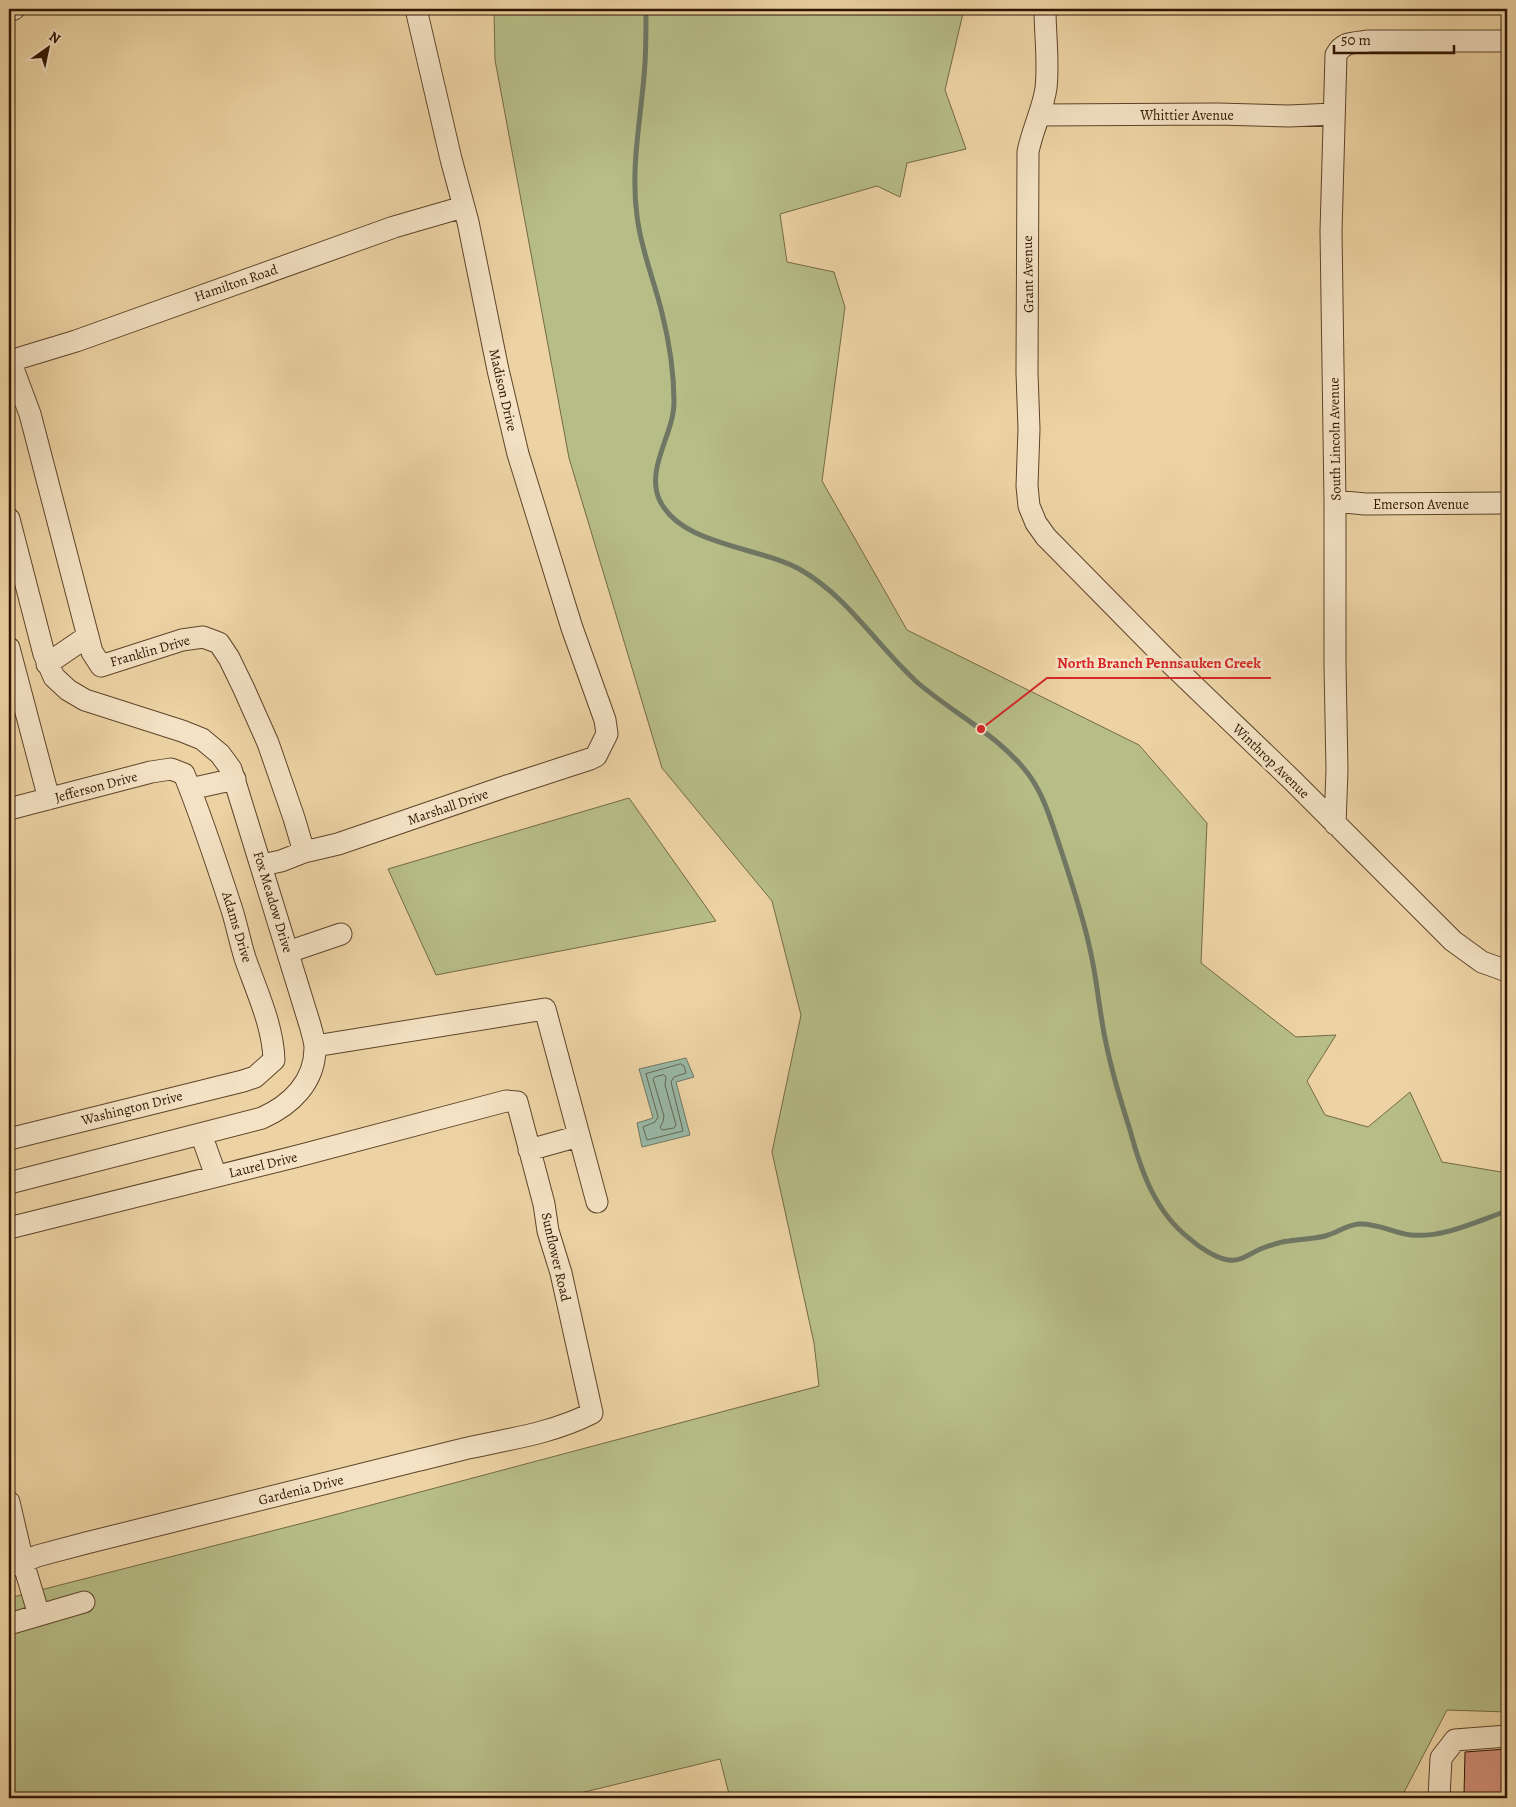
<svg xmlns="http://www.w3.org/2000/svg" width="1516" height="1807" font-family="Alegreya,serif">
  <rect width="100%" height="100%" fill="#edd3a4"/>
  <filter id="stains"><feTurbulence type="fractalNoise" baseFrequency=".004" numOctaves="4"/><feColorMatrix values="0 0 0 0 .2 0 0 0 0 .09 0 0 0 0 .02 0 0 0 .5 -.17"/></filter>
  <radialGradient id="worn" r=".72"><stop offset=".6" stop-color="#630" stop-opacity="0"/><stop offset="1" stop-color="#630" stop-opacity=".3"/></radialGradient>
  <path fill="#b7bd87" stroke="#746944" d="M494,9H964L945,90L966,149L907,163L900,197L877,186L780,214L787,262L834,272L845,307L822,481L907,630L1139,745L1207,823L1201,963L1296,1037L1336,1035L1307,1081L1325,1115L1368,1127L1410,1092L1442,1162L1507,1173V1712L1447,1710L1401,1798H730L720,1759L560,1798H9V1598L311,1521L819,1386L814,1343L772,1152L801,1015L772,901L662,768L569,458L495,60Z
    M629,798L716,921L436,975L388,869Z"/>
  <path fill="#99b8a6" stroke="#6f7764" d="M686,1058L694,1077L676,1082L690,1135L642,1147L637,1123L653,1118L639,1069Z"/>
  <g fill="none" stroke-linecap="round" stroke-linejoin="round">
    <path stroke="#646654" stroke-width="1" d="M681,1064L684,1066L686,1073L674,1077L671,1082L683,1131L647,1140L643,1127L655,1122L658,1117L646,1074Z
      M664,1075L666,1077L665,1085L676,1125L674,1128L662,1130L660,1127L663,1122L664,1116L653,1079L655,1077Z"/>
    <path stroke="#6f7764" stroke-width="5" d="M646,9C646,27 646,45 645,63C642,114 630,165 637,216C641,250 654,280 662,313C669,341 674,373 674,402C674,434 646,467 659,499C680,546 759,546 801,570C848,597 878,647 918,683C954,714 1000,736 1029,775C1045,797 1052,824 1061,850C1071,881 1082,913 1089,945C1097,977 1099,1011 1106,1043C1112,1073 1121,1102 1130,1130C1141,1171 1155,1212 1190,1239C1199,1247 1217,1259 1229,1260C1241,1262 1252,1252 1263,1248C1271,1245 1280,1242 1289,1241C1301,1239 1313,1239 1325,1236C1337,1233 1346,1225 1359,1224C1378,1223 1393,1233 1411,1235C1444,1238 1477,1221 1507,1211"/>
  </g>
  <path fill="#d28e77" stroke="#301501" d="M1506,1749L1505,1798H1467V1796H1464L1465,1752Z"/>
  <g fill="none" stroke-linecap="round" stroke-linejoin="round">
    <g stroke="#5f442a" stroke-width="23">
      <path id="minor" d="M1045,9C1045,35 1049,62 1046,88C1043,110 1032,130 1028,152L1027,373L1029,429L1027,486L1029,506L1036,523L1046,537L1168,661L1291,779L1453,941L1482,962L1507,971
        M9,11L14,9
        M1040,115L1218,114L1289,116L1334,114
        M9,358L30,414L92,652L101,666L182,640L203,637L219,643L229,658L244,689L268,743L294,818L304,852
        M10,361L76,341L394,227L463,207
        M1335,501L1365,504L1507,503
        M9,519L44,654L54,677L68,690L85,700L182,731L202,739L220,754L231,769L310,1025C312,1033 315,1041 315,1048C315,1082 291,1105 262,1118L9,1183
        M9,648L49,799
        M47,664L88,636
        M190,789L235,779
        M9,809L151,772L171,769L184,774C202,818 217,864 232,910C237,926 240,942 245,958C256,990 273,1025 274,1060L255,1077L243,1081L9,1139
        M1335,824L1337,770L1335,664V501L1331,231L1336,55C1343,41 1355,43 1369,41H1507
        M262,865L281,861L304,852L338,844L507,786L590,759L596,756L607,734L605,720L572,628L518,454L498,370L468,222L451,159L416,9
        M288,952L341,934
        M315,1046L545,1009L597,1202
        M201,1134L216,1176
        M529,1150L579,1136
        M9,1228L298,1156L506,1101L517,1102L544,1204L548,1231L561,1273L592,1413C553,1433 510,1439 468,1448C451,1452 433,1457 415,1461L86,1543L37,1556L23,1562L9,1566
        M9,1502L23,1562L39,1615
        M9,1624L84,1602
        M1439,1798L1441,1758L1455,1740L1507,1736"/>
    </g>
    <use href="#minor" stroke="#f3e2c4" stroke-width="21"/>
  </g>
  <g text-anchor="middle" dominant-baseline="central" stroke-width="5" stroke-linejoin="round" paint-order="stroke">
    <g font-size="14" fill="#301501" stroke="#f3e2c4">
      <text x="1187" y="115">Whittier Avenue</text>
      <text transform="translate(1028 274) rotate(-91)">Grant Avenue</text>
      <text transform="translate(236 283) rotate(-19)">Hamilton Road</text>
      <text transform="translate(503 390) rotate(77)">Madison Drive</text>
      <text transform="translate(1335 439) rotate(-91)">South Lincoln Avenue</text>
      <text x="1421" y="504">Emerson Avenue</text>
      <text transform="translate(150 651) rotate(-16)">Franklin Drive</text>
      <text transform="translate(1271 761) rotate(44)">Winthrop Avenue</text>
      <text transform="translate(96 787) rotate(-15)">Jefferson Drive</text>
      <text transform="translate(448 807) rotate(-19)">Marshall Drive</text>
      <text transform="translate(273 902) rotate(73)">Fox Meadow Drive</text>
      <text transform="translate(237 927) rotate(73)">Adams Drive</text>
      <text transform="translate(132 1108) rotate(-14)">Washington Drive</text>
      <text transform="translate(263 1165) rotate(-14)">Laurel Drive</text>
      <text transform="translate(556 1257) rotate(77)">Sunflower Road</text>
      <text transform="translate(301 1490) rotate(-14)">Gardenia Drive</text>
    </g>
  </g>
  <path fill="none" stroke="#d62828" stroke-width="2" d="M981 729L1047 678H1271"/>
  <circle fill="#d62828" stroke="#f3e2c4" stroke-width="2" cx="981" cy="729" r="5"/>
  <g font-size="15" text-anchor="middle" font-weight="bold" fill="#d62828" stroke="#f3e2c4" stroke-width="5" stroke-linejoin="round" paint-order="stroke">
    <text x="1159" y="668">North Branch Pennsauken Creek</text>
  </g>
  <rect width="1516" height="1807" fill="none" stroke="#edd3a4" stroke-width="30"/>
  <rect x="10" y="10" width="1496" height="1787" fill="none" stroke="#301501" stroke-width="2.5"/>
  <rect x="15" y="15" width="1486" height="1777" fill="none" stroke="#301501"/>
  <g transform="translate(48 48) rotate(33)" stroke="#f3e2c4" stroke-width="4" paint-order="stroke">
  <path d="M0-4L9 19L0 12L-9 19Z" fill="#301501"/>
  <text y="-8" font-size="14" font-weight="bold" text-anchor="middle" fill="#301501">N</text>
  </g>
  <path d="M1334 45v8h120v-8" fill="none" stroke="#301501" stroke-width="2.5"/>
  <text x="1341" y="45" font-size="15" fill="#301501" stroke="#f3e2c4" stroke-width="4" paint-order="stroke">50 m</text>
  <rect width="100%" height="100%" filter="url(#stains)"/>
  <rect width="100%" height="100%" fill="url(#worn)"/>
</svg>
